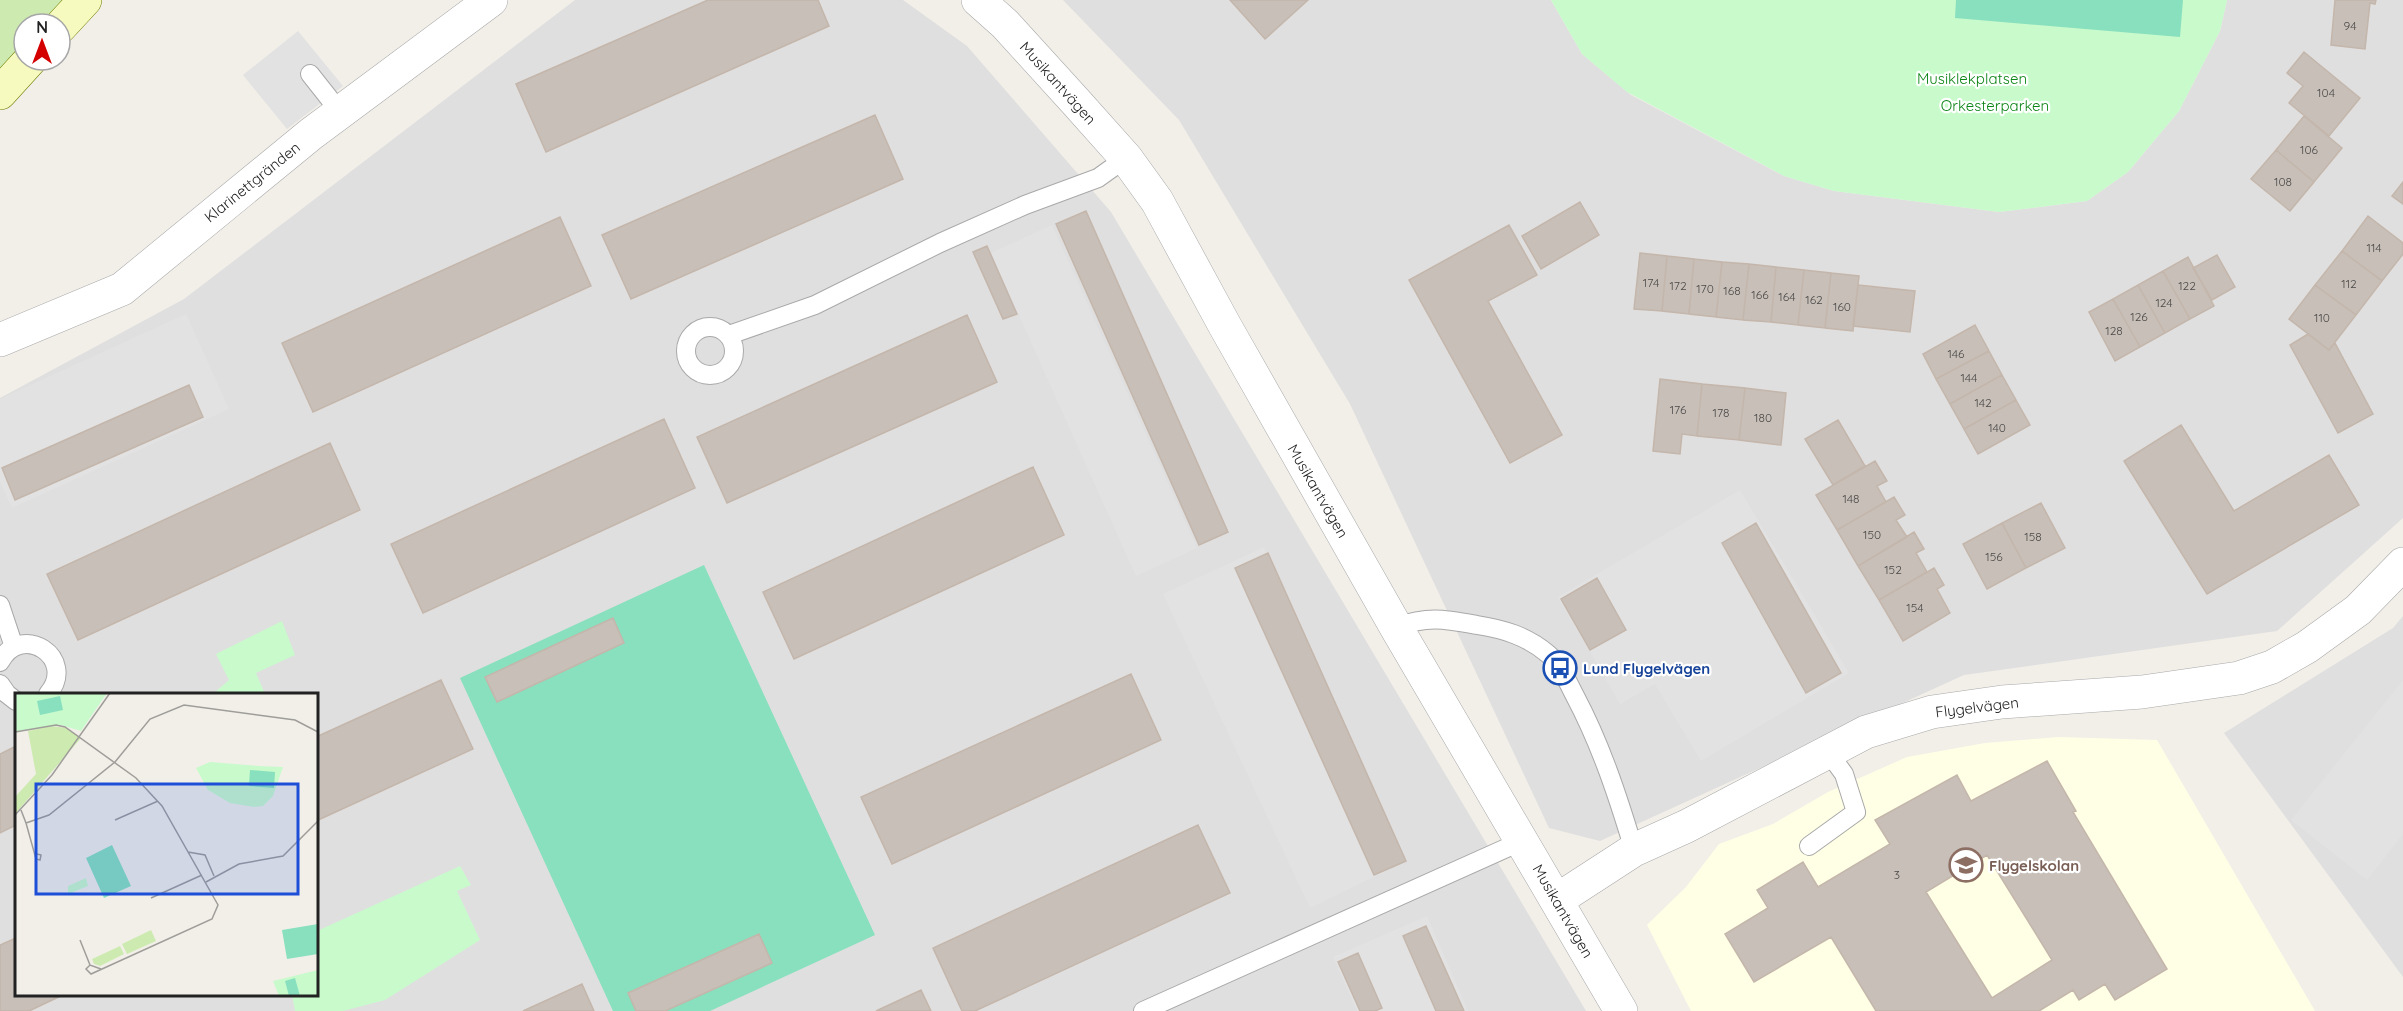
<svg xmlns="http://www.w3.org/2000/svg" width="2403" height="1011" font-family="Quicksand,sans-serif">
  <rect width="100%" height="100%" fill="#f2efe9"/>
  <path fill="#e0dfdf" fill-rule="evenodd" d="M575,0H903L967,46L1111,212L1586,1011H0V398L184,299ZM16,694H316V994H16Z
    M1063,0H1551L1582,54L1631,95L1784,176L1834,191L1999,212L2087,201L2128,172L2179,111L2220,31L2227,0H2403V518L2277,631L1964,675L1600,841L1549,828L1350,404L1179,120Z
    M2403,616V977L2224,733L2393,628Z"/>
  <path fill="#ffffe5" d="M2058,737L2157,740L2315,1011H1691L1647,925L1686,887L1719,844L1773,824L1828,792L1907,757L1985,743Z"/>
  <path fill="#cdebb0" d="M0,0H65L45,24H24V49L0,78Z"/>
  <path fill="#c8facc" d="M1551,0H2227L2220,31L2179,111L2128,172L2087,201L1999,212L1834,191L1784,176L1627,92L1582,54Z
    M282,621L295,655L256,673L265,694H213L229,680L216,654Z
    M460,866L471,885L457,891L480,940L385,1000L343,1011H295L292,995L316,994L317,931Z"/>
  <path fill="#88e0be" d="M1956,0H2183L2180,37L1955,18Z
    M704,565L875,935L710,1011H613L460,678Z"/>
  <path fill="#e2e2e2" d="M298,31L343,86L287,129L243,75Z
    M1052,225L1197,548L1136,576L991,253Z
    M186,314L229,409L12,508L0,482V399Z
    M1740,490L1849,673L1701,761L1655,684L1620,704L1558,597Z
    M1264,547L1406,861L1310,908L1163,594Z
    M2403,680V834L2367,880L2291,820Z
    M1427,916L1468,1011H1357L1333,957Z"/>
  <path fill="#c7bfb8" stroke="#c4b6ab" stroke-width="1.5" fill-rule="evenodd" d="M708,0H818L829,26L546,152L516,84Z
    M1230,0H1308L1265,39Z
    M2335,0H2376L2375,4L2370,3L2365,49L2331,45Z
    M2304,52L2360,98L2329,136L2289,103L2303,86L2287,73Z
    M875,115L903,179L631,299L602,235Z
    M2304,116L2342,148L2314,182L2276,150Z
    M2276,150L2314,182L2290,211L2251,179Z
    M2403,182V204L2392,196Z
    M1580,202L1599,235L1541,269L1522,236Z
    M1086,211L1228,532L1199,545L1056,224Z
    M2368,216L2403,243V254L2382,281L2342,251Z
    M560,217L591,286L313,412L282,343Z
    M1509,225L1537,275L1488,301L1562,435L1510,463L1409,280Z
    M987,246L1017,314L1003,319L973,252Z
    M2342,251L2382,281L2356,315L2315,285Z
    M1640,253L1667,256L1662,311L1634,309Z
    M2217,255L2235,287L2212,300L2193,268Z
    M1667,256L1694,259L1689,314L1662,311Z
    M2188,257L2214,306L2190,319L2163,271Z
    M1694,259L1722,262L1716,317L1689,314Z
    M1722,262L1749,264L1743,320L1716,317Z
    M1749,264L1776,267L1771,322L1743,320Z
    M1776,267L1804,270L1798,325L1771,322Z
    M1804,270L1831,273L1825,328L1798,325Z
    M2163,271L2190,319L2165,333L2138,285Z
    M1831,273L1859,276L1853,331L1825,328Z
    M1858,285L1915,291L1910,332L1853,326Z
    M2138,285L2165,333L2140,347L2113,299Z
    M2315,285L2356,315L2329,350L2289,319Z
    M2113,299L2140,347L2115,361L2089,312Z
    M967,315L997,382L727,503L697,437Z
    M1975,325L1989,351L1936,379L1923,354Z
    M2308,334L2329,350L2335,343L2373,414L2338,433L2290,345Z
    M1989,351L2002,375L1950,404L1936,379Z
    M2002,375L2016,400L1964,429L1950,404Z
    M1660,379L1702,384L1697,436L1682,434L1680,454L1653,451Z
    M1702,384L1745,388L1739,440L1697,436Z
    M189,385L203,417L15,500L2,468Z
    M1745,388L1786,393L1781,445L1739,440Z
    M2016,400L2030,425L1978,454L1964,429Z
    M664,419L695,488L423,613L391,544Z
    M1838,420L1865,466L1833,485L1805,439Z
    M2181,425L2234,511L2329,455L2359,505L2207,594L2124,461Z
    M330,443L360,510L78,640L47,574Z
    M1875,461L1887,481L1877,486L1886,502L1837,530L1816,495Z
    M1033,467L1064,535L794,659L763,592Z
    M1894,497L1905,515L1896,520L1907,537L1858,566L1837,530Z
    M2041,503L2065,548L2026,568L2002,523Z
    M1756,523L1841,673L1806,693L1722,543Z
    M2002,523L2026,568L1987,589L1963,544Z
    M1914,532L1924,549L1916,553L1927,572L1879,600L1858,566Z
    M1268,553L1406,861L1374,875L1235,568Z
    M1934,568L1944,585L1937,589L1950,613L1903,641L1879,600Z
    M1597,578L1626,630L1590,650L1561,599Z
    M613,618L624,643L497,702L485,677Z
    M1131,674L1161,740L892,864L861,797Z
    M441,680L473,749L316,821V737Z
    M16,746V825L0,833V754Z
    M2047,761L2076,811L2073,812L2167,969L2115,1000L2105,984L2079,1000L2073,990L2039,1011H1876L1831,937L1754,982L1725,934L1768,908L1757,890L1803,862L1818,887L1890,844L1875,820L1957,775L1971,801ZM1987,855L2052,960L1992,998L1926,892Z
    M1198,825L1230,893L975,1011H962L933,948Z
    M1426,926L1464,1011H1436L1403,936Z
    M759,934L772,963L665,1011H636L628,993Z
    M16,938V994H65L29,1011H0V945Z
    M1358,953L1382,1008L1375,1011H1360L1338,962Z
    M582,984L594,1011H523Z
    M921,990L931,1011H876Z"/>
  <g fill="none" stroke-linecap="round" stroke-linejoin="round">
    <g stroke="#a9a9a9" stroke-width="20">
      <path id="lane" d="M310,74L340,112
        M686 351a24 24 0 1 1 48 0a24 24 0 1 1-48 0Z
        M729,335L815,305L940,243L1025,205L1098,178L1126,158
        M0,605L14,647
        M1396,627C1428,616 1443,619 1477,625C1503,629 1527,636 1548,654C1561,665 1567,681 1575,696C1601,745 1618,797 1634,850
        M0,662C21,621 78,658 48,694
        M0,684L7,694L16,701
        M1809,846L1856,812L1844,774L1828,752
        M1143,1011L1522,841"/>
    </g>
    <g stroke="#a9a9a9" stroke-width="34">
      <path id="street" d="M978,0L1005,24L1076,102L1126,158L1157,201L1225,326L1396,627L1621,1011
        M0,340L122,289L311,134L491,0
        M1557,900L1634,850L1687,826L1866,732L1932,712L2002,702L2142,692L2239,678L2272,667L2307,647L2358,610L2403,564"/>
    </g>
    <g stroke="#707d05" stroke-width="34">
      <path id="secondary" d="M60,27L85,0
        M0,93L30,60"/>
    </g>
    <use href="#lane" stroke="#fff" stroke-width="18"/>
    <use href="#street" stroke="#fff" stroke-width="33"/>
    <use href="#secondary" stroke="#f7fabf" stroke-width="33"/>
  </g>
  <defs>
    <g id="bus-ring" transform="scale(1.725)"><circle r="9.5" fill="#fff" stroke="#1a4fb4" stroke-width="1.5"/><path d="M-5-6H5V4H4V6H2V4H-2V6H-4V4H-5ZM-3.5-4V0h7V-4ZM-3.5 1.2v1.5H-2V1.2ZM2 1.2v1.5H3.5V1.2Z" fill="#1a4fb4"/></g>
    <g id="school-ring" transform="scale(1.725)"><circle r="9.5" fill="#fff" stroke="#8d6e63" stroke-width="1.5"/><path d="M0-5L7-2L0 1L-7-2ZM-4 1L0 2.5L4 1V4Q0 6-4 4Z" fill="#8d6e63"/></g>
  </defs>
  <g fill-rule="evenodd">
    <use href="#bus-ring" x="1560" y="668"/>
    <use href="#school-ring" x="1966" y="865"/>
  </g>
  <g text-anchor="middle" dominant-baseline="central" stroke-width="4.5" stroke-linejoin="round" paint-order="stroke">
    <g font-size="12" fill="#4b4948">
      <text x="2350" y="25">94</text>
      <text x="2326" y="92">104</text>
      <text x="2309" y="149">106</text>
      <text x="2283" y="181">108</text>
      <text x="2374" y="247">114</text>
      <text x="1651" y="282">174</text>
      <text x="2349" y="283">112</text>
      <text x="1678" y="285">172</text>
      <text x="2187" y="285">122</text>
      <text x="1705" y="288">170</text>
      <text x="1732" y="290">168</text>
      <text x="1760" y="294">166</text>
      <text x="1787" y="296">164</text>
      <text x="1814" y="299">162</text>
      <text x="2164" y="302">124</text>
      <text x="1842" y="306">160</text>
      <text x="2139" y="316">126</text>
      <text x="2322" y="317">110</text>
      <text x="2114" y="330">128</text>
      <text x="1956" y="353">146</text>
      <text x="1969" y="377">144</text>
      <text x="1983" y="402">142</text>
      <text x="1678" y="409">176</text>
      <text x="1721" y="412">178</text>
      <text x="1763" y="417">180</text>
      <text x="1997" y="427">140</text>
      <text x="1851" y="498">148</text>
      <text x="1872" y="534">150</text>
      <text x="2033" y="536">158</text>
      <text x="1994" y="556">156</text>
      <text x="1893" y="569">152</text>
      <text x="1915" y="607">154</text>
      <text x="1897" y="874">3</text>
    </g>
    <g font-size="15" fill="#0c8416" stroke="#fff">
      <text x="1972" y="78">Musiklekplatsen</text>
      <text x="1995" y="105">Orkesterparken</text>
    </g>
    <g font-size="15" fill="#222" stroke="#fff">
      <text transform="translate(1058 83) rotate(48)">Musikantvägen</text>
      <text transform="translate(252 182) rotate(-39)">Klarinettgränden</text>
      <text transform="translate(1318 491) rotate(60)">Musikantvägen</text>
      <text transform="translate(1977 707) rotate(-7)">Flygelvägen</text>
      <text transform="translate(1563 911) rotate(60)">Musikantvägen</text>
    </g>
    <g font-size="15" font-weight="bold" fill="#164399" stroke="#fff" text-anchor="start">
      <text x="1583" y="668">Lund Flygelvägen</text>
    </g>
    <g font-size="15" font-weight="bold" fill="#785e54" stroke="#fff" text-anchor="start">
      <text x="1989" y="865">Flygelskolan</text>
    </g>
  </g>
  <g transform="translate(15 693)">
    <rect width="303" height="303" fill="#f2efe9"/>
    <path d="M36,33L52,35L66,45L0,121V104L21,81L13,38ZM136,237L141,248L112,261L107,251ZM105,253L109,261L85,273L79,271L77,266Z" fill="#cdebb0"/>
    <path d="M0,0H92L66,38L46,32L0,39ZM195,69L244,73L268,74L258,103L248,113L239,114L215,110L193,97L181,75ZM71,185L73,193L53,201V193ZM303,277V303H264L258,288Z" fill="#c8facc"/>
    <path d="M45,3L48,17L25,22L22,8ZM235,77L260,79L259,95L234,93ZM97,152L116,193L89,205L71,165ZM303,231V261L272,266L267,237ZM280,285L285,303H274L270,288Z" fill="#88e0be"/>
    <path fill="none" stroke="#9f9d99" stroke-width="1.5" d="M0,39L41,32L50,34L121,85L147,113L203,212L197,226L76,281L71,276L75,272L86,276M6,117L11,130L34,122L100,69L135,26L169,12L280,27L303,39M0,122L37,82L95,0M100,127L143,108M11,130L21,166L25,167L26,162L22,161M173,159L190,162L199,183M191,189L224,171L268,163L303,128M136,205L187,182M65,247L75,272"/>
    <path fill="#1d4ed8" fill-opacity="0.15" stroke="#1d4ed8" stroke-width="3" d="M21,91H283V201H21Z"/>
    <rect width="303" height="303" fill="none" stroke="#222" stroke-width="3"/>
  </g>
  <g transform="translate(42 42)"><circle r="28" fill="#ffffff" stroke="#a7a7a7" stroke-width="1.5"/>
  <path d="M0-4.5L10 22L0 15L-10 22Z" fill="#d40000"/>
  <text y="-9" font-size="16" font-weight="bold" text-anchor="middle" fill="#222222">N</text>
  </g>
</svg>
